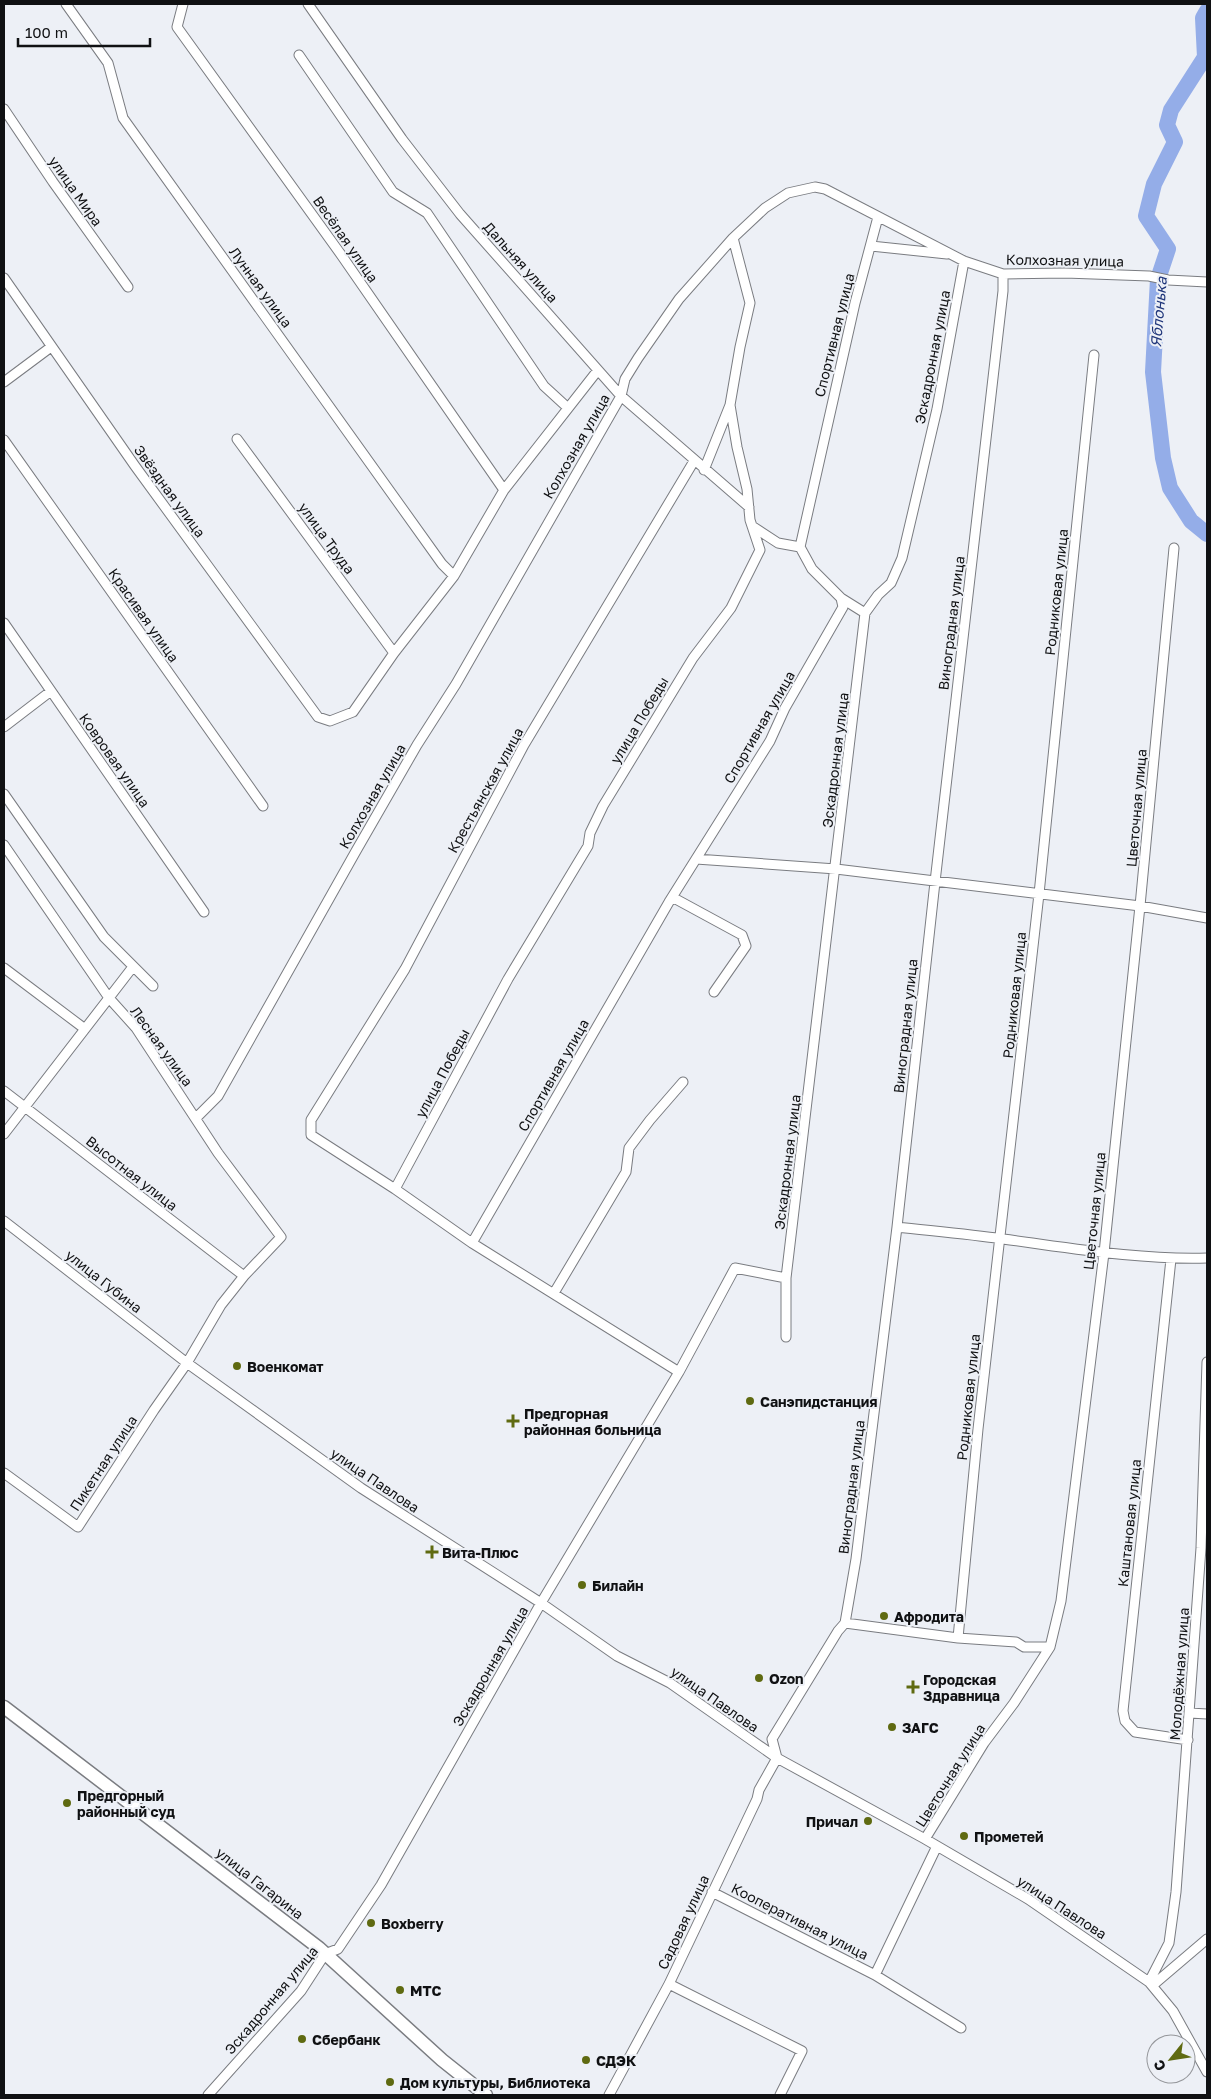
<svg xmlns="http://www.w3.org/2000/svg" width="1211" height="2099" font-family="'Golos Text',sans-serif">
  <rect width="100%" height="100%" fill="#edf0f6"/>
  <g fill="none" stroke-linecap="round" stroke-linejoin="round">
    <path stroke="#94ade8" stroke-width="16" d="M1207,11L1203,18L1205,57L1171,110L1167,125L1175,142L1154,184L1146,216L1168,249L1158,279L1153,372L1163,458L1170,488L1191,521L1207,534"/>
    <g stroke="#7a7c81" stroke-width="11">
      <path id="street" d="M66,4L108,63L123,118L442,564L454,576
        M183,4L177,27L342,256L504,490
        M308,4L402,139L460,214L621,396L749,507
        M299,55L393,192L427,213L544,386L568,408
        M4,109L53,182L128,287
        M871,246L947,254
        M4,278L135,466L318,717L330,721L353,712L394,653L454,576L504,490L598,370
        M4,382L51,347
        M237,439L394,653
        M4,440L263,806
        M704,470L730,405
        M752,526L778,543L800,547
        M841,598L865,613
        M4,623L204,912
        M4,727L51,691
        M4,794L104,937L153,986
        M4,845L109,998L136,1028L218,1153L281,1237L244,1276L221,1305L187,1363L154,1410L78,1527L4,1473
        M696,859L836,869L1140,906L1207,918
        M672,897L742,935L746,946L714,992
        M4,968L85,1029
        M4,1091L244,1276
        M196,1118L218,1096L356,851L417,745L456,684L621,396L625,379L638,358L679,299L733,238L765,208L788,193L815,187L825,189L964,261L1003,274L1065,273L1149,276L1168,280L1207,282
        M4,1134L132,968
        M395,1189L508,979L588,846L590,833L603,806L693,658L731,608L760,550L750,520L747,489L737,447L730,405L740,347L750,303L733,238
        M4,1221L187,1363L361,1488L541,1603L617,1656L670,1683L777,1758L925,1839L1028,1899L1149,1982L1173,2011L1207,2072
        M897,1227C933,1231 968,1234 1003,1239C1071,1248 1139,1260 1207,1258
        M472,1243L669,902L770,741L785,708L843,607L841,598L812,569L800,547L855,303L878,217
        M1171,1259L1123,1711L1125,1721L1135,1732L1188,1740
        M554,1293L626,1172L629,1148L650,1120L683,1082
        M786,1337V1278
        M679,1372L472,1243L395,1189L311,1135V1120L405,969L524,745L694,461
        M845,1623L958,1638L1016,1642L1024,1647H1050
        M958,1638L978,1429L1039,894L1094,355
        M1190,1713L1207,1714
        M925,1839L984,1743L1014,1703L1050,1647L1061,1601L1104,1253L1140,906L1174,548
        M712,1892L875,1975L961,2028
        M875,1975L937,1846
        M1149,1982L1169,1943L1176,1892L1201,1548L1207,1362
        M669,1984L802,2051L780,2095
        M1153,1985L1207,1939
        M208,2095L301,1991L325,1954L338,1949L381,1885L541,1603L679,1372L735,1268L786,1278L865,613L878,595L891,583L902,558L937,409L964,261
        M609,2095L669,1984L757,1799L759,1790L777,1758L772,1739L838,1631L845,1623L856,1559L897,1227L935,882L1003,291V274"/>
    </g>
    <g stroke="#7a7c81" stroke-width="15">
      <path id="secondary" d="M4,1707L319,1948L442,2060L486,2095"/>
    </g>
    <use href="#street" stroke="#fff" stroke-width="9"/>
    <use href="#secondary" stroke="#fff" stroke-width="12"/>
  </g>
  <g fill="#5f6a11" stroke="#edf0f6" stroke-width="2">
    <circle cx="237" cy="1366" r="5"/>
    <circle cx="750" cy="1401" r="5"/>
    <path d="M510.5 1413.5h5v5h5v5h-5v5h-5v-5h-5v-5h5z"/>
    <path d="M429.5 1544.5h5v5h5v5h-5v5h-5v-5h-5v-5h5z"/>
    <circle cx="582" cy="1585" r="5"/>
    <circle cx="884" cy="1616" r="5"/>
    <circle cx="759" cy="1678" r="5"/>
    <path d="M910.5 1679.5h5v5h5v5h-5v5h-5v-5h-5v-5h5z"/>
    <circle cx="892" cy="1727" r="5"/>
    <circle cx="67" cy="1803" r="5"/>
    <circle cx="868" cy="1821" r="5"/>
    <circle cx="964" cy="1836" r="5"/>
    <circle cx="371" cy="1923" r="5"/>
    <circle cx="400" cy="1990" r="5"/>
    <circle cx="302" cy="2039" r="5"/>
    <circle cx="586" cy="2060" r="5"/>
    <circle cx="390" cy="2082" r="5"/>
  </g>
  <g text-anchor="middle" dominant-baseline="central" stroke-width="4" stroke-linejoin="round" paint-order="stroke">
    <g font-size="14" fill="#101113" stroke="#edf0f6">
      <text transform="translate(76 191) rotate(55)">улица Мира</text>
      <text transform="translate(346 239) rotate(55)">Весёлая улица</text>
      <text transform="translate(1065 260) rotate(1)">Колхозная улица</text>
      <text transform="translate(521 262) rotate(48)">Дальняя улица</text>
      <text transform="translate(261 287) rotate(54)">Лунная улица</text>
      <text transform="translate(834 335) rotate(-76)">Спортивная улица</text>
      <text transform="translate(932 357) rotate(-79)">Эскадронная улица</text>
      <text transform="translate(576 446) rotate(-60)">Колхозная улица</text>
      <text transform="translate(170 491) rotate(54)">Звёздная улица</text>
      <text transform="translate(327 538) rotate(54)">улица Труда</text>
      <text transform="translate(1056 592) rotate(-84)">Родниковая улица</text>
      <text transform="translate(144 615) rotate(55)">Красивая улица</text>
      <text transform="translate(951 623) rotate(-83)">Виноградная улица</text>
      <text transform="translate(639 720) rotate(-59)">улица Победы</text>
      <text transform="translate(759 727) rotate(-60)">Спортивная улица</text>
      <text transform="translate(115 760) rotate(55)">Ковровая улица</text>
      <text transform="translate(835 760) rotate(-83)">Эскадронная улица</text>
      <text transform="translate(485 790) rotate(-61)">Крестьянская улица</text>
      <text transform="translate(372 796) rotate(-60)">Колхозная улица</text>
      <text transform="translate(1136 808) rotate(-85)">Цветочная улица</text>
      <text transform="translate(1014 995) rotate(-84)">Родниковая улица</text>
      <text transform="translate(905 1026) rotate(-84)">Виноградная улица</text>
      <text transform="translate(162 1046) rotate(54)">Лесная улица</text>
      <text transform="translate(442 1073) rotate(-62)">улица Победы</text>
      <text transform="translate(553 1075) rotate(-60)">Спортивная улица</text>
      <text transform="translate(787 1162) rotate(-83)">Эскадронная улица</text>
      <text transform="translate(132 1173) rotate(38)">Высотная улица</text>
      <text transform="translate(1094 1211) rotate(-84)">Цветочная улица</text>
      <text transform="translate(104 1281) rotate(38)">улица Губина</text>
      <text transform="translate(968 1397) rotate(-84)">Родниковая улица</text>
      <text transform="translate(103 1463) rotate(-57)">Пикетная улица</text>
      <text transform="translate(375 1480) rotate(34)">улица Павлова</text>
      <text transform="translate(851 1487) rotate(-83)">Виноградная улица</text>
      <text transform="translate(1129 1523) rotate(-84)">Каштановая улица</text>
      <text transform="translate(490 1666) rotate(-60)">Эскадронная улица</text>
      <text transform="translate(1179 1674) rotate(-86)">Молодёжная улица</text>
      <text transform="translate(715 1699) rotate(35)">улица Павлова</text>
      <text transform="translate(950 1775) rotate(-58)">Цветочная улица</text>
      <text transform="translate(260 1883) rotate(38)">улица Гагарина</text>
      <text transform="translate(1062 1907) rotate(33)">улица Павлова</text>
      <text transform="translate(800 1921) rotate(27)">Кооперативная улица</text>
      <text transform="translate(683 1922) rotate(-65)">Садовая улица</text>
      <text transform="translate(271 2000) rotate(-50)">Эскадронная улица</text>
    </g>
    <g font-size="14" font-weight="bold" fill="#101113" stroke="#edf0f6" text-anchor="start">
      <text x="247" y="1366">Военкомат</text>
      <text x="760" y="1401">Санэпидстанция</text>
      <text x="524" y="1413">Предгорная<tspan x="524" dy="16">районная больница</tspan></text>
      <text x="442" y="1552">Вита-Плюс</text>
      <text x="592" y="1585">Билайн</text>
      <text x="894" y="1616">Афродита</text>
      <text x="769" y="1678">Ozon</text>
      <text x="923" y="1679">Городская<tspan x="923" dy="16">Здравница</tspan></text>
      <text x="902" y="1727">ЗАГС</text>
      <text x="77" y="1795">Предгорный<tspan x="77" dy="16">районный суд</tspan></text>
      <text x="858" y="1821" text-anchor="end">Причал</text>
      <text x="974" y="1836">Прометей</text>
      <text x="381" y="1923">Boxberry</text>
      <text x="410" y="1990">МТС</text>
      <text x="312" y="2039">Сбербанк</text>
      <text x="596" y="2060">СДЭК</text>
      <text x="400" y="2082">Дом культуры, Библиотека</text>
    </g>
    <g font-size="15" font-style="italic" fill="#21377b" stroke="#edf0f6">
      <text transform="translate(1158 312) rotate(-85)">Яблонька</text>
    </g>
  </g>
  <rect width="1211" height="2099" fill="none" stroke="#101113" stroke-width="10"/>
  <g transform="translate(1171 2059) rotate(240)"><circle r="24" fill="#edf0f6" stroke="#95979b"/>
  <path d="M0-4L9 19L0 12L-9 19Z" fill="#5f6a11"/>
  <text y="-8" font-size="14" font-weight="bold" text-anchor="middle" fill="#101113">С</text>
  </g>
  <path d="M18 38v8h132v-8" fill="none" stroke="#101113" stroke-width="2.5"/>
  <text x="25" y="38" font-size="15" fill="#101113" stroke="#edf0f6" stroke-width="4" paint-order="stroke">100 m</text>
</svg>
